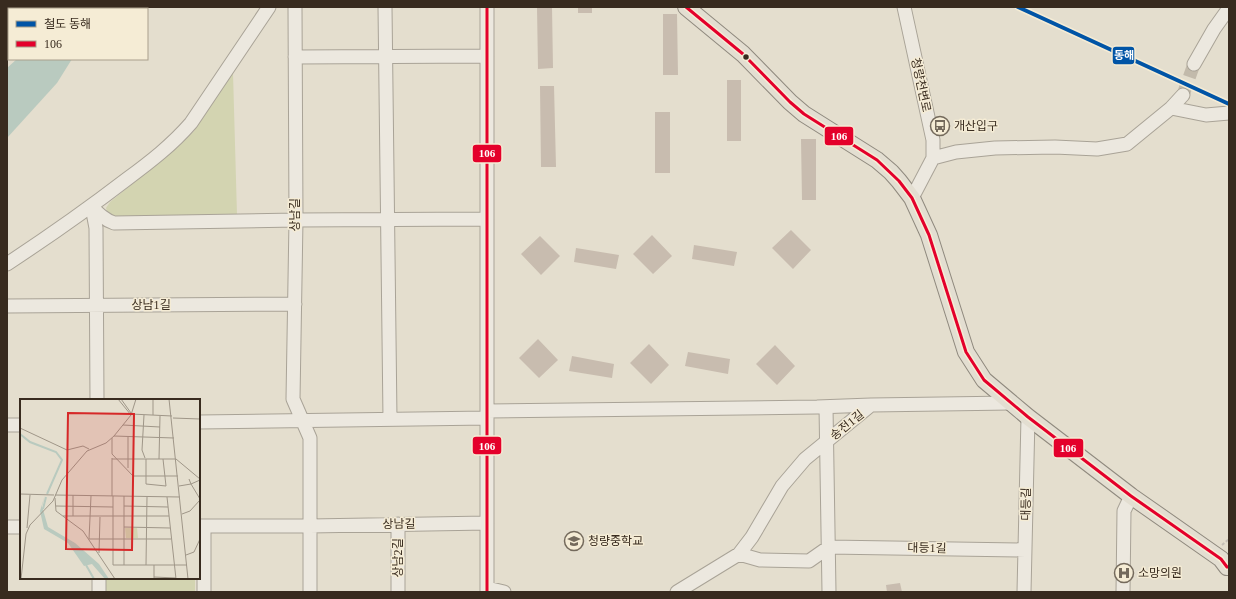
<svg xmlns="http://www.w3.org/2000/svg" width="1236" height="599" font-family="'Times New Roman','Noto Sans KR',serif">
  <rect width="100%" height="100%" fill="#e4dece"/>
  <path fill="#d3d4b1" d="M233,73L237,215L112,218L108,215L106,208L110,202L179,146L194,131Z
    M105,578H195V592H105Z"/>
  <path fill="#b9cabf" d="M17,59H72L57,83L7,138V68Z"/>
  <path fill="#c8bcaf" d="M537,7H552L553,68L538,69Z
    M578,7H592V13H578Z
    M663,14H677L678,75H663Z
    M727,80H741V141H727Z
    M540,86H554L556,167H541Z
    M655,112H670V173H655Z
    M801,139H816V200H802Z
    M791,230L811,250L793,269L772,248Z
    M652,235L672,256L653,274L633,254Z
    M540,236L560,256L541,275L521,254Z
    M694,245L737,252L734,266L692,259Z
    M576,248L619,255L616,269L574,262Z
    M538,339L558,360L539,378L519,358Z
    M649,344L669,365L651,384L630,363Z
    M775,345L795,366L777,385L756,364Z
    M688,352L730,359L728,374L685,366Z
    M572,356L614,364L612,378L569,371Z
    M900,583L902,592H887L886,585Z"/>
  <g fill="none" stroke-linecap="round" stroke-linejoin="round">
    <path stroke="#c2baab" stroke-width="13" stroke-dasharray="13 6" stroke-linecap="butt" d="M1183,95L1194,64"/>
    <g stroke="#a9a397" stroke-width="15">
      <path id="minor" d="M295,7L296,220L293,399L310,438V592
        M385,7L390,419
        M904,7L933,140V158L912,198
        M295,57L487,56
        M1194,64L1214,29L1229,8
        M1171,108L1183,95
        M933,158L956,152L995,148L1055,147L1097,149L1127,144L1171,108L1206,115L1229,113
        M92,207C99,214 105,220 114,223L296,220L487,219
        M92,207L96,228L97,400
        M7,264C48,237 88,209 127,179C150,162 172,145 191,123L269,7
        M7,306L295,304
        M826,407L829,592
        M487,411L817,407L871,405
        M199,422L487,418
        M7,425H21
        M199,526H310L487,523
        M204,526V592
        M7,527H21
        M739,554L760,560L809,561L829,547L1025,550
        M99,578V592
        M487,588L504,592
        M398,592V524
        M487,592V7
        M677,592L739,554L752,537L782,486L805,459L871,405L1011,403
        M1024,592L1028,417
        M1123,592L1124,511L1131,496"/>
    </g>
    <g stroke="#8f897e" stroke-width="18">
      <path id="major" d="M686,7L743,54L790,102L804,114L877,160L891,172L899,181L912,198L918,211L929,235L966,352L984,380L1028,417L1131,496L1221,559L1227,567H1229"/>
    </g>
    <path stroke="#c5bfb6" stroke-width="2" stroke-dasharray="3 2" stroke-linecap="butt" d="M1222,545L1229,539"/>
    <use href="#minor" stroke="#ece8df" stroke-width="13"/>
    <use href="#major" stroke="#e3ded1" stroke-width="16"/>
    <g stroke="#f5ecd5" stroke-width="6">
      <path id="bus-1" d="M487,7V592
        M686,7L743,54L790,102L804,114L877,160L899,181L912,198L929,235L966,352L984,380L1028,417L1131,496L1221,559L1227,567H1229"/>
    </g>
    <use href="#bus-1" stroke="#e4002b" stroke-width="3"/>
    <g stroke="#f5ecd5" stroke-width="7">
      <path id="rail-1" d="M1018,7L1229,104"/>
    </g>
    <use href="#rail-1" stroke="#0054a6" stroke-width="4"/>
  </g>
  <defs>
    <g id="bus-ring" transform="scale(1)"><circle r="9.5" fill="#f5ecd5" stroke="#746a5c" stroke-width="1.5"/><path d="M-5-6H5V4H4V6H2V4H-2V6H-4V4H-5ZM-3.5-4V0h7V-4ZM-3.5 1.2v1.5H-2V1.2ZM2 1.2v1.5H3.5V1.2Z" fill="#746a5c"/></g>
    <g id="school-ring" transform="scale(1)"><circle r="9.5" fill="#f5ecd5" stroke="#746a5c" stroke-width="1.5"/><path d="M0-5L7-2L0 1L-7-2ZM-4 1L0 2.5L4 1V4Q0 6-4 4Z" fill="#746a5c"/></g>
    <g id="hospital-ring" transform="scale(1)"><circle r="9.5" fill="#f5ecd5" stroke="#746a5c" stroke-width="1.5"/><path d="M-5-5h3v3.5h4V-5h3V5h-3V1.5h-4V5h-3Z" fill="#746a5c"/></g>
  </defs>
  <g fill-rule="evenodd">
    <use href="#bus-ring" x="940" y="126"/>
    <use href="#school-ring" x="574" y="541"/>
    <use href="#hospital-ring" x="1124" y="573"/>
  </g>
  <circle fill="#382b1f" stroke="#f5ecd5" stroke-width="1.5" cx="746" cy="57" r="3.5"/>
  <g text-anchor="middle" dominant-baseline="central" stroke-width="3" stroke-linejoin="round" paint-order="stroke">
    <g font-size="12" fill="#382b1f" stroke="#f5ecd5">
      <text transform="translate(921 85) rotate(78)">청량천변로</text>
      <text transform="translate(295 215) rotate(-90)">상남길</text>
      <text x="151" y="305">상남1길</text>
      <text transform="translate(847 425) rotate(-39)">송전1길</text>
      <text transform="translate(1026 504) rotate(-89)">대등길</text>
      <text transform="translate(399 524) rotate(-1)">상남길</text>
      <text transform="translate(927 548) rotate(1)">대등1길</text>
      <text transform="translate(398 558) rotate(-90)">상남2길</text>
    </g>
    <g font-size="12" fill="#382b1f" stroke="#f5ecd5" text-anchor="start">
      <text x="954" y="126">개산입구</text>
      <text x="588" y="541">청량중학교</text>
      <text x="1138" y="573">소망의원</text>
    </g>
  </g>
  <g transform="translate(20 399)">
    <rect width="180" height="180" fill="#e4dece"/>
    <path d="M105,129H117L118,139H106Z" fill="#d3d4b1"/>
    <path d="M25,96L22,107L28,128L55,144L79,165L89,180H85L72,165L64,167L48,144L24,130L20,112Z" fill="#b9cabf"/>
    <path fill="none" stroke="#b9cabf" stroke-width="2" d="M0,35L10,43L36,53L42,61L27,95M23,110L26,98M66,166L74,180"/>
    <path fill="none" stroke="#9f9688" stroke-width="1" d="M98,0L111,16M101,0L111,14M149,0L168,180M111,15L152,17M124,16L122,51L125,59M133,16V0M153,19L180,20M103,26L140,28M0,29L47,51L63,47L69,50M94,37L154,39M92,39V55L113,77H158M92,60H156L180,80M126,60V85L146,87L143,60M139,60L140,17M108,69V38M169,80L171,85L180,81M159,87L171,85L180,100M0,95L34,96M35,96L160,98M71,97L69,140H151M92,97V59M147,98L156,180M35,99L36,112L63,132L95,180M36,107L93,108M104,107L148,108M162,115L170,112L180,101M43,117H149M53,117V96M104,128L150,129M7,129L10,96M79,154L80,118M166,156L174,153L180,140M93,166H167M93,166V97M104,166V97M126,166L127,98M134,178L156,179M1,180L6,135L10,126L33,102L42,81L67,52L86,44L94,37L111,16L116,0M134,180V166"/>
    <path fill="#d62828" fill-opacity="0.15" stroke="#d62828" stroke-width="2" d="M48,14L114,15L112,151L46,150Z"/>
    <rect width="180" height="180" fill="none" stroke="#382b1f" stroke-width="2"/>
  </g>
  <g stroke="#f5ecd5" stroke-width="1.5">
    <rect x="1112" y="46" width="23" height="19" rx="4" fill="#0054a6"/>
    <rect x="824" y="126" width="30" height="20" rx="4" fill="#e4002b"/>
    <rect x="472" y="144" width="30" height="19" rx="4" fill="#e4002b"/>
    <rect x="472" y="436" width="30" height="19" rx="4" fill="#e4002b"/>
    <rect x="1053" y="438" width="31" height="20" rx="4" fill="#e4002b"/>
  </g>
  <g font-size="11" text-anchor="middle" font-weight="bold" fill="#fff">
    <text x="1124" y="59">동해</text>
    <text x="839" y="140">106</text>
    <text x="487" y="157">106</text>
    <text x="487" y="450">106</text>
    <text x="1068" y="452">106</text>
  </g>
  <rect width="1236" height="599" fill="none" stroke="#382b1f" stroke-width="16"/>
  <rect x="8" y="8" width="140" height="52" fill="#f5ecd5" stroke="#a99f8c"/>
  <rect x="16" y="21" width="20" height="6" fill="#0054a6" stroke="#a99f8c"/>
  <text x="44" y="28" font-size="12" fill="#382b1f">철도 동해</text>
  <rect x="16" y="41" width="20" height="6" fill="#e4002b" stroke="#a99f8c"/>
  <text x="44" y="48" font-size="12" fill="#382b1f">106</text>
</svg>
